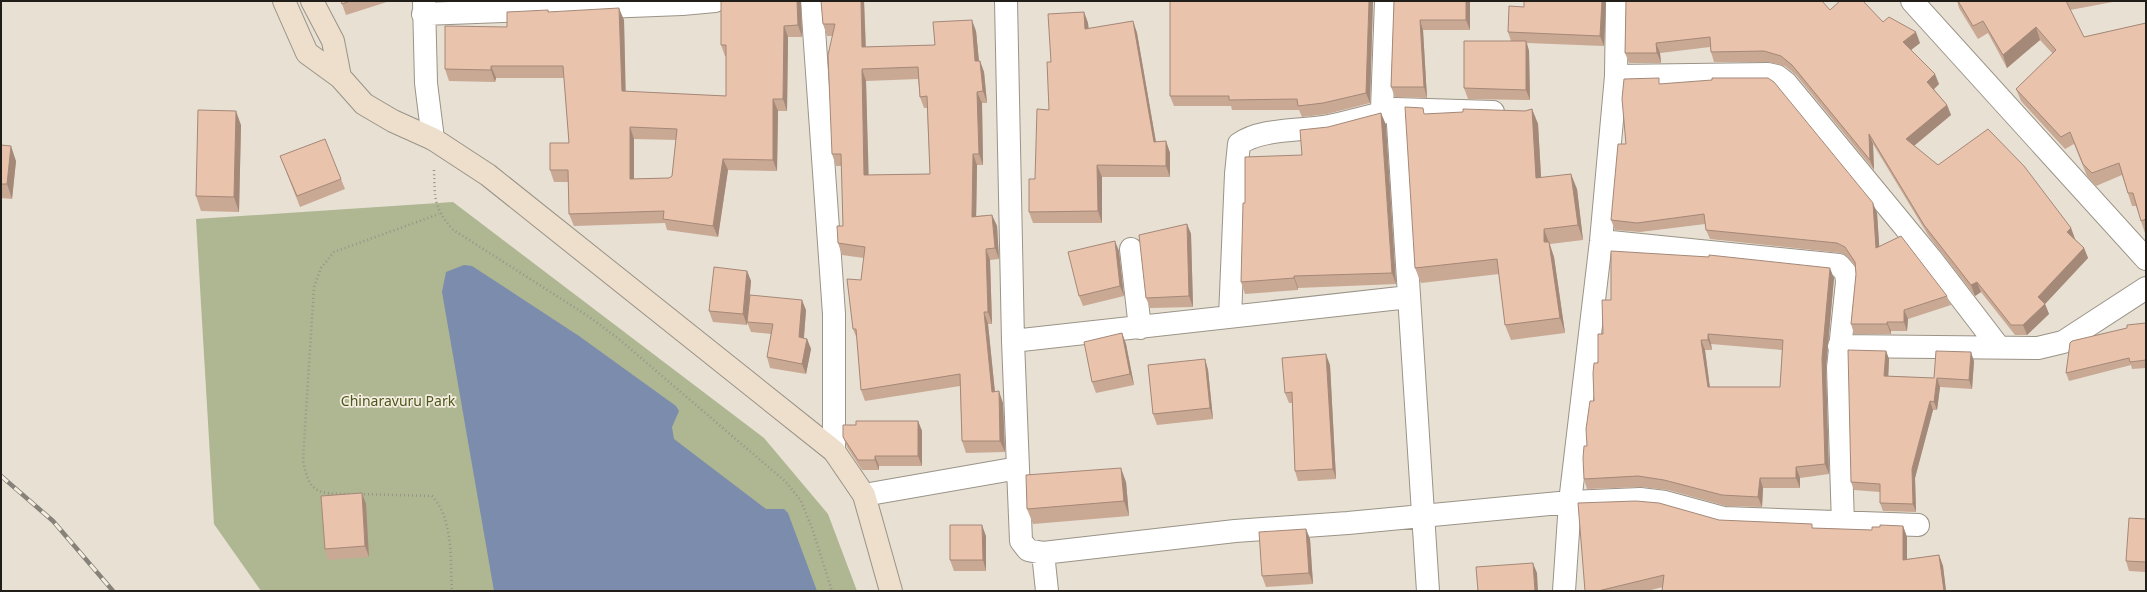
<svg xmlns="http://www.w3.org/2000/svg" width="2147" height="592" font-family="'Noto Sans',sans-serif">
  <rect width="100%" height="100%" fill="#e7e0d3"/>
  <path fill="#aeb692" d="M453,202L764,438L828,514L857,591H261L214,524L196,219Z"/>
  <path fill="#7c8cad" d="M464,265L472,266L579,336L676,406L679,411L672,427L674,439L766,509H784L788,513L817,591H494L442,292L446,272Z"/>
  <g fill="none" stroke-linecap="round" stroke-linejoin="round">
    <g stroke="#9a9387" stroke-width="24">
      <path id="street" d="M424,1L426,83L433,139
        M812,1L834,314V451
        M1006,1L1013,341L1018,468
        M1912,1L2146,259
        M423,14L682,4L715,1
        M1616,76L1768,74L1777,76L1786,83L1932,260L1998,346
        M1382,109L1386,1
        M1395,109L1493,112
        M1601,241L1839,265L1846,273L1847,282L1838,368L1843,524
        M1131,249L1140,328
        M1230,317L1236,174L1239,144C1261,128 1302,131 1329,126C1352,121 1374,115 1397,109L1428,591
        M1013,341L1409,297
        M1839,346L2038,348L2063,342L2146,288
        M864,495L1018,468L1021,541L1028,550L1043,553L1235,531L1348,523L1570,502L1640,499L1665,502L1724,518L1918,525
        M1043,553L1047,591
        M1564,591L1570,502L1601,241L1616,76L1617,1"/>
    </g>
    <g stroke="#9a9387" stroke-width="24">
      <path id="secondary" d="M284,1L307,53L340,77L364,104L393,121L433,139L488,175L834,451L864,495L891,591
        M312,1L333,41L340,77"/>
    </g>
    <path stroke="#999389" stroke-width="2.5" stroke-dasharray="1 3" stroke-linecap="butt" d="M434,170C435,198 433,206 452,229L588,316L620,340L786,482L801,501L812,528L832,591
      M349,494C317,494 309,493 303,460L314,287L321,268L334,252L439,214
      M360,494L432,496C454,519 450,561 452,591"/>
    <use href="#street" stroke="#fff" stroke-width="22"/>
    <use href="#secondary" stroke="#eddfcc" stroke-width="22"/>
    <g stroke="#878279" stroke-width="4.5">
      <path id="rail" d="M1,476L53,521L113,591"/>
    </g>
    <use href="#rail" stroke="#f4ede0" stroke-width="3" stroke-dasharray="9" stroke-linecap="butt"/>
  </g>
  <path fill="#c9a894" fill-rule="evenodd" d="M341,1H390L346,15Z
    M721,1H801L802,37H788L787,111H778L777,171L728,170L718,237L667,230L665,223L574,226L569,214V182H554L550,170L569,143L564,78H496L495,82L449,81L445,69L507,27L548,10L549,12L624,20L625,92L726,96V56H725L721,45ZM634,139L676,140L672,176L669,178L634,179Z
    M821,1H864L866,47L935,45L976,31L979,61H980L984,72L987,103H982L983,165H977L976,216L992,215L997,226L999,259L990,260L992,324H988L995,392L1003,403L1005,452L966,453L962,441L960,386L865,401L861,390L857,339L853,329L861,280L864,258L842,255L838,243L843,226L842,166H836L832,154L833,36H827L823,24ZM918,79L920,97L924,108H927L930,174L868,175L866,81Z
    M1373,1L1370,103L1327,114L1302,117L1299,110H1232L1231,106H1174L1170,96Z
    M1394,1H1470V30H1423L1427,98L1395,97L1391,87Z
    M1606,1L1604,46L1527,43L1529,51L1530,100L1468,99L1464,88L1511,41L1508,32L1524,7Z
    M1626,1L1830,10L1883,22L1920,43L1911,50L1939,84L1934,89L1947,105L1951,115L1914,146L1938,165L2071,228L2075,239L2084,248L2088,258L2045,304L2049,314L2027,335H2015L1981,292L1975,296L1928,235L1873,144L1874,170L1796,75L1785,66L1768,62H1714L1711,52L1710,47L1660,53L1661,63H1629L1625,53Z
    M1957,1H2118L2070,10L2084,37L2146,23V232L2145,233L2136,206H2132L2122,175L2096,186L2087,176L2074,144L2065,149L2021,101L2016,89L2053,54L2040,40L2007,68L1988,33L1978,39L1959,8Z
    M1084,12L1088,23L1089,29L1133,21L1137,33L1156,142L1166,141L1170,153V177H1102V223H1033L1029,212L1049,110L1051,62Z
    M1661,84L1877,213L1879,246L1947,296L1951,305L1908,319L1907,331H1891V334H1854L1851,324L1856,274L1855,267L1848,257L1841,253L1710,239L1706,230L1705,224L1640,232L1615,230L1611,220L1626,144Z
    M1532,109L1538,124L1541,177L1577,189L1583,240L1550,244L1554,257L1565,333L1511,340L1505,325L1499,274L1421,283L1415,268L1426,114L1525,111Z
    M1381,113L1386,125L1396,284L1298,288V290L1245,294L1241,282L1245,203L1302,155Z
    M241,125L239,212L201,211L196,196Z
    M1,145L16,161L12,199L1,198Z
    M280,156L341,179L345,189L300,207Z
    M1187,224L1191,234L1193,307L1150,308L1146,298Z
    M1119,251L1124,296L1083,306L1079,296Z
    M747,271L751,281L747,325L713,322L709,311Z
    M1834,278L1826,368L1829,474L1800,478V488H1763L1762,507L1726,506L1668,490L1641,487L1587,489L1584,479L1587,446L1594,401L1598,363L1603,334ZM1711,344L1782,350L1780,387H1710L1705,350H1712Z
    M806,310L804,338L807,339L811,349L806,374L770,368L767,357L771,334L751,332L747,322Z
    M2146,323V368L2132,369L2131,365L2069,381L2066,373Z
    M1122,333L1126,344L1134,385L1096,393L1092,382Z
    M1886,351L1889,359L1888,376L1934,378L1974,361L1972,389L1940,387L1937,410H1933L1915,478L1916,512L1883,511L1880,503V492L1854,490L1851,482Z
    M1205,359L1208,370L1213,419L1157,425L1153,414Z
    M1330,365L1336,479L1298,481L1295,471L1292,403H1289L1285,393Z
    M918,421L922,431V466H879V470H862L847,447L843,437L856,425Z
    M1126,482L1129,516L1033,524L1027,509Z
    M362,493L366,504L369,557L328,560L325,549Z
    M2146,519V572L2129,571L2126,561Z
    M1719,520L1814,528L1872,530L1903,526L1907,537V559L1939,555L1943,566L1946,591H1662L1663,587L1647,591H1585Z
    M1306,529L1310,539L1313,584L1266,587L1262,576Z
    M986,536V571H954L950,560Z"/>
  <path fill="#a48878" d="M797,1H801L802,37L798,25Z
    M861,1H864L866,59L862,47Z
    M1369,1H1373L1370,103L1366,93Z
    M1466,1H1470V30L1466,20Z
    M1602,1H1606L1604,46L1600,36Z
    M619,8L624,20L626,103L622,91Z
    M1084,12L1088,23L1089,41L1085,29Z
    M972,20L976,31L980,72L975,61Z
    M1420,20L1423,30L1427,98L1424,87Z
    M1133,21L1137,33L1158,154L1154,142Z
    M784,26L788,37L787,111L783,99Z
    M2036,27L2040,40L2007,68L2003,55Z
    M1916,32L1920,43L1907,53L1903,42Z
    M1526,41L1529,51L1530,100L1526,90Z
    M1656,43L1660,53L1661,63L1657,53Z
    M980,61L984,72L987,103L983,91Z
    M491,66L496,78L495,82L491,70Z
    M862,69L866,81L869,187L864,175Z
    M1935,74L1939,84L1931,92L1927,82Z
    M977,92L982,103L983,165L979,154Z
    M773,99L778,111L777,171L773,160Z
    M1947,105L1951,115L1910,149L1906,139Z
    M1532,109L1538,124L1542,193L1536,178Z
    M236,111L241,125L239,212L234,197Z
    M1381,113L1386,125L1396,284L1392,273Z
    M630,127L634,139V191L630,179Z
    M1869,134L1873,144L1874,170L1870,160Z
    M1166,141L1170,153V177L1166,166Z
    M11,146L16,161L12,199L7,184Z
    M973,154L977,165L976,228L972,217Z
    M723,159L728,170L718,237L713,226Z
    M1097,165L1102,177V223L1098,211Z
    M1571,174L1577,189L1583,240L1578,225Z
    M1873,203L1877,213L1880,257L1876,248Z
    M992,215L997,226L999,259L995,248Z
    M1187,224L1191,234L1193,307L1189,296Z
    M2071,228L2075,239L2071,242L2067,232Z
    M1544,229L1554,257L1565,333L1560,318L1544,242Z
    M1115,241L1119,251L1124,296L1120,286Z
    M2084,248L2088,258L2045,304L2049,314L2027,335L2023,325L2038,297Z
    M986,249L990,260L992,324L988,312Z
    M1830,268L1834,278L1826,368L1829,474L1825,464L1822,358Z
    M747,271L751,281L747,325L743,314Z
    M1294,276L1298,288V290L1294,278Z
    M1977,282L1981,292L1975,296L1971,285Z
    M802,300L806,310L803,348L799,337Z
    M1904,310L1908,319L1907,331L1904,322Z
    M984,312L988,324L996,403L992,392Z
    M1887,322L1891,331V334L1887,324Z
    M1122,333L1126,344L1134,385L1130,374Z
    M1708,334L1711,344L1712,350L1708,340Z
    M807,339L811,349L806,374L802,364Z
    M1701,340L1705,350L1711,397L1708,387Z
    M1886,351L1889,359L1888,384L1884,376Z
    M1971,352L1974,361L1972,389L1969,380Z
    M1326,354L1330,365L1336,479L1333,469Z
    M1205,359L1208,370L1213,419L1210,408Z
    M1937,378L1940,387L1937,410L1934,402Z
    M999,391L1003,403L1005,452L1000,441Z
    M1930,401L1933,410L1915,478L1916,512L1913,504L1912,469Z
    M918,421L922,431V466L918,456Z
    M875,456L879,466V470L875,460Z
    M1796,467L1800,478V488L1796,478Z
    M1121,468L1126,482L1129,516L1124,501Z
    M1760,478L1763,488L1762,507L1758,497Z
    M362,493L366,504L369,557L365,546Z
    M982,525L986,536V571L983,560Z
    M1903,526L1907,537V570L1903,560Z
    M1306,529L1310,539L1313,584L1309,573Z
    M1939,555L1943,566L1946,591H1944Z
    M1533,563L1537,573L1538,591H1535Z"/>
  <path fill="#eac3ac" stroke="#a48878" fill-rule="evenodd" d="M341,1H350L342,4Z
    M721,1H797L798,25L784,26L783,99H773V160L723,159L713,226L663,219L664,211L569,214L568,170H550V143H569L563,66H491V70L445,69V26L507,27V12L548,10V12L619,8L622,91L726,96V45H721ZM630,127L677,129L672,176L669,178L630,179Z
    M821,1H861L862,47L935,45L933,22L972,20L975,61H980L983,91L977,92L979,154H973L972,217L992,215L995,248L986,249L988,312H984L992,392L999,391L1000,441H962L960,374L861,390L856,329H853L847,279L861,280L865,247L838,243L837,226H843L841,154H832L828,55L835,24H823ZM918,67L920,97L927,96L930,174L864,175L862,69Z
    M1170,1H1369L1366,93L1323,103L1298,106L1297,99L1229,100V96H1170Z
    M1394,1H1466V20H1420L1424,87H1391Z
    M1524,1H1602L1600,36L1508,32L1509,6L1524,7Z
    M1626,1H1822L1830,10L1840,1H1863L1883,22L1889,17L1916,32L1903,42L1935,74L1927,82L1947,105L1906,139L1938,165L1988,129L2024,166L2071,228L2067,232L2084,248L2038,297L2045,304L2023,325H2011L1977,282L1971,285L1924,225L1869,134L1870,160L1792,65L1781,56L1764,51L1711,52L1710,37L1656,43L1657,53H1625Z
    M1958,1H2066L2084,37L2146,23V219L2141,221L2133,193H2128L2119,163L2092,173L2083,164L2070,132L2061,137L2016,89L2056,50L2036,27L2003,55L1983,21L1973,26Z
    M1084,12L1085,29L1133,21L1154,142L1166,141V166L1097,165L1098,211L1029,212V179H1035L1037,109L1049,110L1047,62H1051L1048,14Z
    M1464,41H1526V90L1464,88Z
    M1659,78V84L1712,80V78H1768L1774,82L1873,203L1876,248L1901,236L1947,296L1904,310V322H1887V324H1851L1856,274L1855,262L1845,247L1837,243L1706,230L1704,214L1637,223L1611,220L1618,144H1626L1622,99L1624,79Z
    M1405,107L1423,108L1424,114L1463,112V109L1525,111L1532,109L1536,178L1571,174L1578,225L1544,229V242H1549L1560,318L1505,325L1497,259L1415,268Z
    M198,110L236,111L234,197L196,196Z
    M1381,113L1392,273L1294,276V278L1241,282L1243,203H1245V157L1302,155L1300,130L1328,127Z
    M325,139L341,179L297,196L280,156Z
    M1,145L11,146L7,184H1Z
    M1187,224L1189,296L1146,298L1139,235Z
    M1115,241L1120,286L1079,296L1068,252Z
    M1611,251L1709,257V255L1830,268L1822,358L1825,464L1796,467V478H1760L1758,497L1722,495L1664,480L1638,476L1584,479L1583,458L1584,446H1587L1586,429L1590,401H1594L1593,373L1594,363H1598V334H1603L1602,300H1611ZM1708,334L1783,340L1780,387H1708L1701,340H1708Z
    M714,267L747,271L743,314L709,311Z
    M750,295L802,300L799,337L807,339L802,364L767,357L773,324L747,322Z
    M2146,323V360L2130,362L2129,358L2066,373L2070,343L2072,341L2127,328V325Z
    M1122,333L1130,374L1092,382L1084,342Z
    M1848,350L1886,351L1884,376L1934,378L1936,351L1971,352L1969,380L1937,378L1934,402L1930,401L1912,469L1913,504L1880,503V484L1851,482Z
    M1326,354L1333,469L1295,471L1292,392L1285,393L1282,358Z
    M1205,359L1210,408L1153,414L1148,365Z
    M856,421H918V456H875V460H858L843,437V425H856Z
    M1121,468L1124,501L1027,509L1026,475Z
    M362,493L365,546L325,549L321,496Z
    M1636,501L1659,503L1719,520L1812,524V528L1872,530V527H1880V525L1903,526V560L1939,555L1944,591H1662L1664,575L1598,591H1585L1578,503Z
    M2129,518L2146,519V562L2126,561Z
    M950,525H982L983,560H950Z
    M1306,529L1309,573L1262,576L1259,532Z
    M1533,563L1535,591H1478L1476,567Z"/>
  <g text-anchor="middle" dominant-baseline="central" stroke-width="3.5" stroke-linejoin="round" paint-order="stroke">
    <g font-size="14" fill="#4d571a" stroke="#f4ede0">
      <text x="398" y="400">Chinaravuru Park</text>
    </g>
  </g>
  <rect width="2147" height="592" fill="none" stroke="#211e19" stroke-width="4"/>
</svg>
